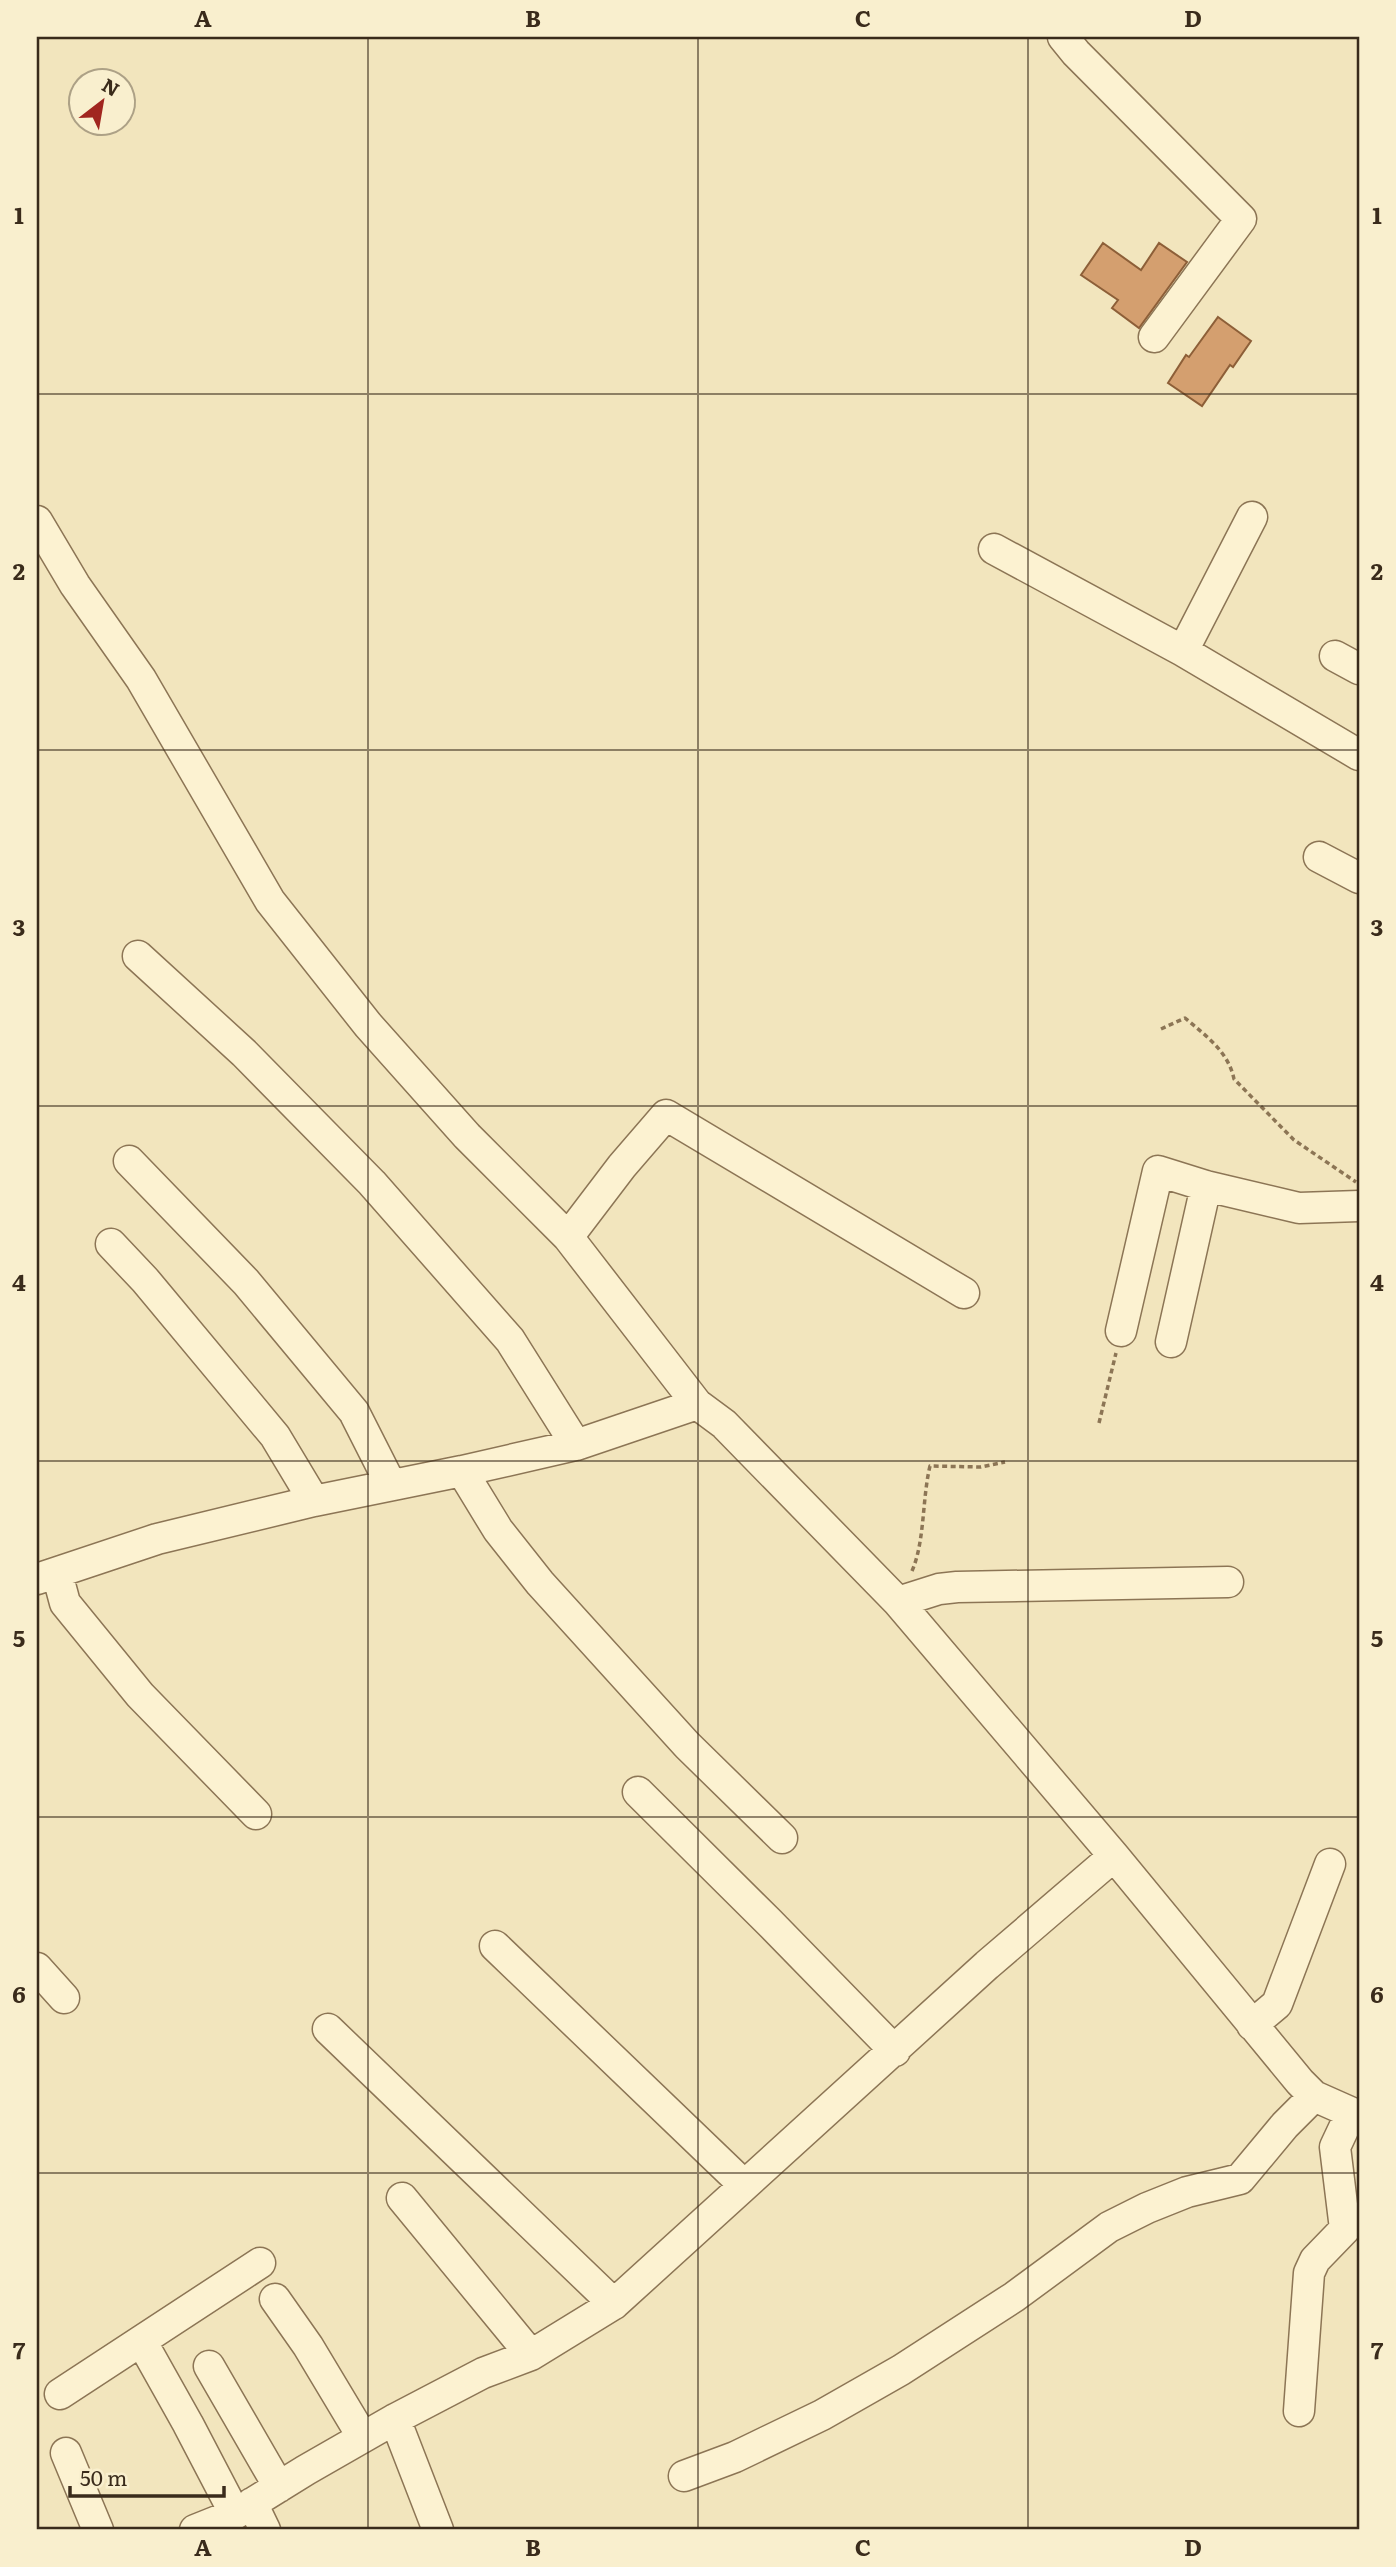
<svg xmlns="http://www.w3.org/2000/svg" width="1396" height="2567" font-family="Literata,serif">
  <rect width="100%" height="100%" fill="#f2e5bd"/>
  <path fill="#d49f6f" stroke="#8d5f38" stroke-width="2" d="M1103,243L1141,270L1159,243L1187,262L1139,328L1112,308L1118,300L1081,275Z
    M1218,317L1251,341L1233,367L1230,365L1202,406L1168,383L1186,355L1189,357Z"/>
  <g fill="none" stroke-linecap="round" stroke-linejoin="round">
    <g stroke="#8c7555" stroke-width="33">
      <path id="minor" d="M1063,37L1076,53L1241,219L1154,337
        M37,521L75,585L141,679L270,901L368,1025L467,1136L568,1237L697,1404
        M994,549L1183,651L1359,755
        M1183,651L1252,517
        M1335,656L1359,669
        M1319,857L1359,878
        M138,956L244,1053L372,1183L510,1340L576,1445
        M129,1161L246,1282L354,1412L391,1485
        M568,1237L622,1166L666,1115L964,1293
        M111,1244L145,1280L275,1436L314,1501
        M1121,1331L1158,1171L1206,1186L1299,1208L1359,1206
        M1171,1342L1206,1186
        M462,1471L498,1530L540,1583L687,1745L782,1838
        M57,1573L65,1603L140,1695L256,1814
        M37,1579L157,1539L314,1501L462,1471L576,1445L697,1404L724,1424L898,1602L1114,1856L1300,2082L1314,2096L1359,2116
        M898,1602L939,1589L957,1587L1228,1582
        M638,1792L769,1922L895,2051
        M495,1946L744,2185
        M37,1968L64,1998
        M1252,2025L1277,2004L1330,1864
        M328,2029L614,2304
        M402,2198L531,2355
        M275,2299L308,2346L362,2436
        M142,2342L188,2424L235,2514
        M209,2366L279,2487
        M60,2394L260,2263
        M1299,2411L1309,2273L1315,2260L1345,2229L1335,2147L1351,2113
        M395,2419L438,2530
        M66,2453L98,2530
        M684,2476L735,2457L822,2415L901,2370L1014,2297L1109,2227L1147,2208L1187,2192L1240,2179L1285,2125L1314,2096
        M252,2503L265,2530
        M195,2530L235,2514L306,2470L395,2419L483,2373L531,2355L614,2304L987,1965L1114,1856"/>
    </g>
    <path stroke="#8c7555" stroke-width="3.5" stroke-dasharray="5 3.5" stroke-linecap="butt" d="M1161,1029L1185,1018C1206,1036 1228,1051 1234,1079L1294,1140L1356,1182
      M1099,1423L1116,1353
      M912,1571C925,1541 922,1499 930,1466L981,1467L1005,1462"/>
    <use href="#minor" stroke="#fcf2d1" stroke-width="30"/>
  </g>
  <path fill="none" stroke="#3a2b1b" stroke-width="2" stroke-opacity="0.55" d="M368,37V2530M698,37V2530M1028,37V2530M37,394H1359M37,750H1359M37,1106H1359M37,1461H1359M37,1817H1359M37,2173H1359"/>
  <rect width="1396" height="2567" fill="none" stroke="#f9efce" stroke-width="77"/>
  <g transform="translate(102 102) rotate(31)"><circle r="33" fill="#f9efce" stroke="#ada186" stroke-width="2"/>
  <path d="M0-5L12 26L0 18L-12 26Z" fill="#a1261f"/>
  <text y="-10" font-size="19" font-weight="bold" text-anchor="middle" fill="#3a2b1b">N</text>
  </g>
  <path d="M70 2486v10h154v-10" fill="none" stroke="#3a2b1b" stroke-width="3.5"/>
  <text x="80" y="2486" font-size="21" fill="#3a2b1b" stroke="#f9efce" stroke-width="5" paint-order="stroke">50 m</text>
  <rect x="38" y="38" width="1320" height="2490" fill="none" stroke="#3a2b1b" stroke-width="2.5"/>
  <g font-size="23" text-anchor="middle" font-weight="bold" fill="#3a2b1b">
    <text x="203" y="27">A</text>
    <text x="533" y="27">B</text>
    <text x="863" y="27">C</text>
    <text x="1193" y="27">D</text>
    <text x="19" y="224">1</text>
    <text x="1377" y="224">1</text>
    <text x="19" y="580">2</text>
    <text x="1377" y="580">2</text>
    <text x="19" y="936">3</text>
    <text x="1377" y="936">3</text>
    <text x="19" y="1291">4</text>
    <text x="1377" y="1291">4</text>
    <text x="19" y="1647">5</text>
    <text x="1377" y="1647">5</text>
    <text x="19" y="2003">6</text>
    <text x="1377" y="2003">6</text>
    <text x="19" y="2359">7</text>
    <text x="1377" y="2359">7</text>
    <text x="203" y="2556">A</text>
    <text x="533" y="2556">B</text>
    <text x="863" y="2556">C</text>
    <text x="1193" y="2556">D</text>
  </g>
</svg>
